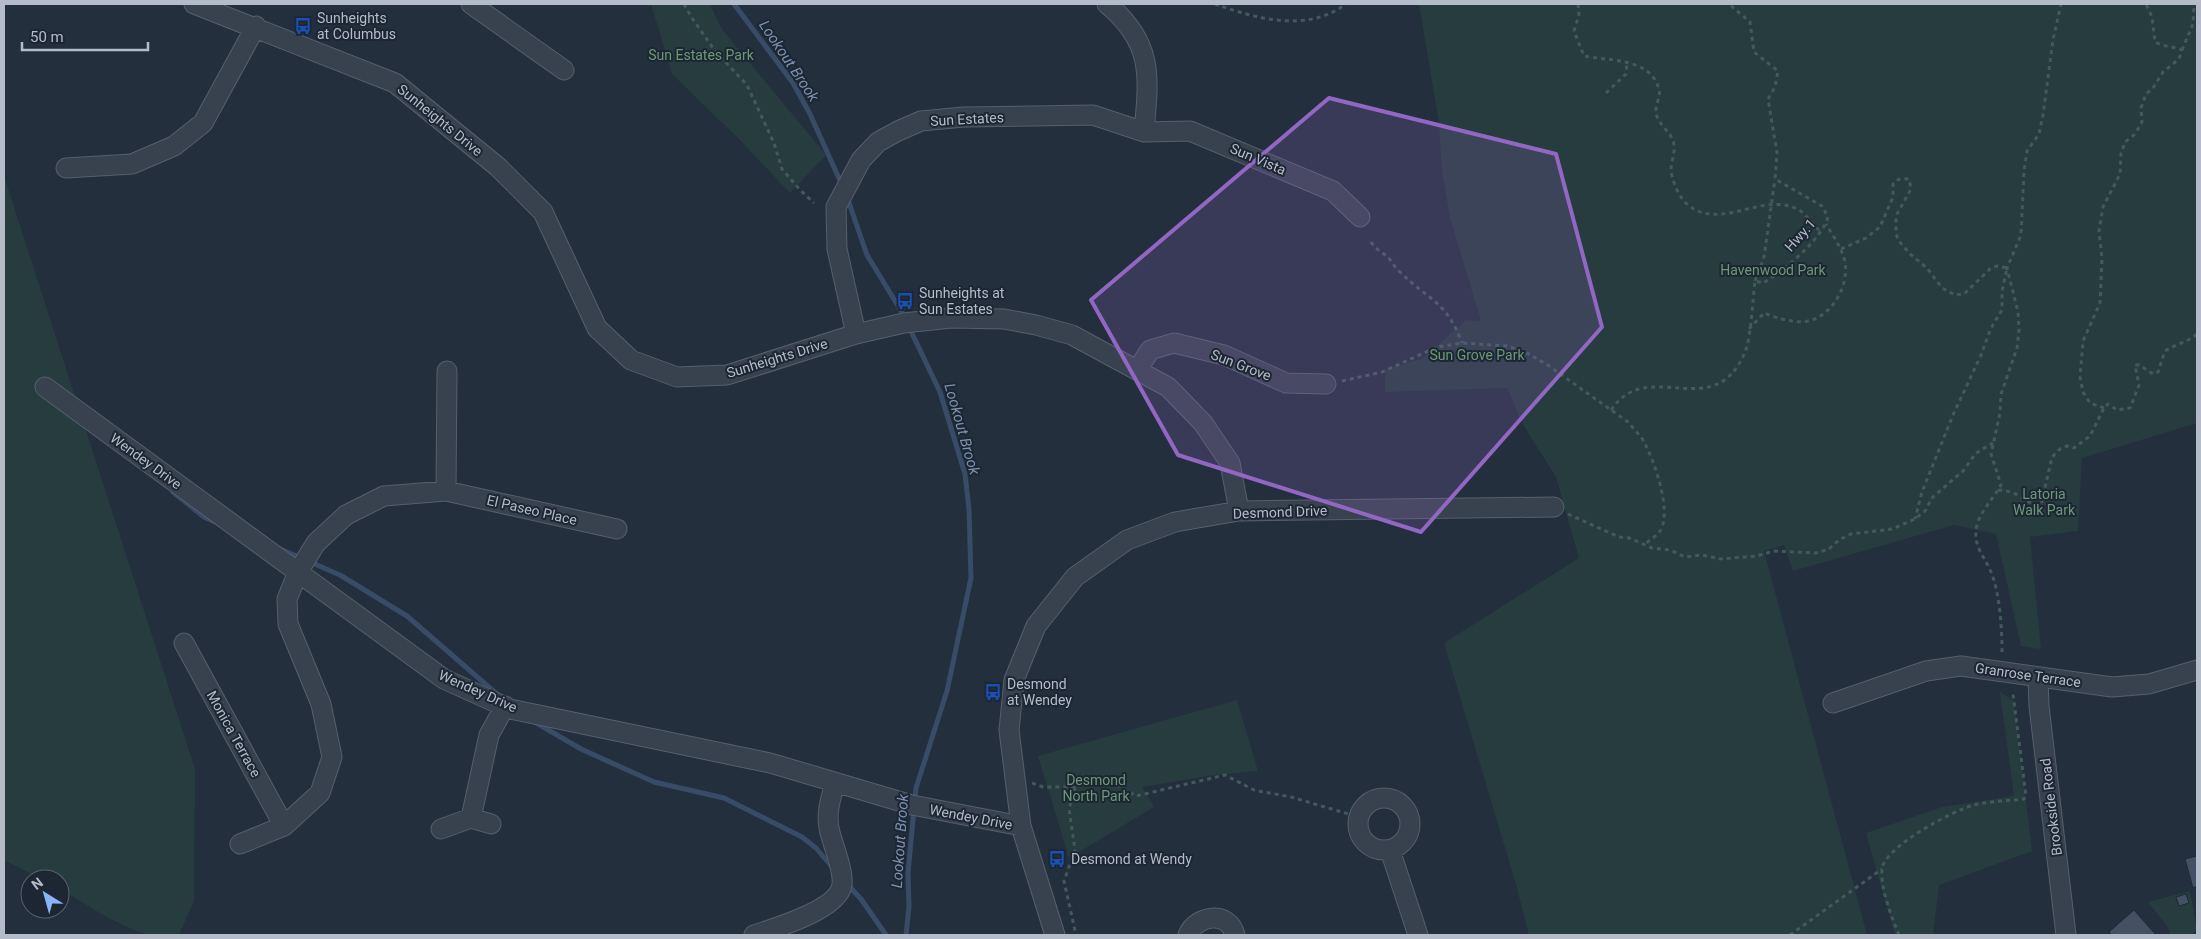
<svg xmlns="http://www.w3.org/2000/svg" width="2201" height="939" font-family="Roboto,sans-serif">
  <rect width="100%" height="100%" fill="#242f3e"/>
  <path fill="#263c3f" d="M651,4H710L721,28L826,155L790,193L740,140L672,74Z
    M1419,4H2197V423L2082,458L2078,531L2030,537L2041,649L2021,646L1996,534L1954,525L1793,571L1784,545L1764,551L1867,935H1529L1517,888L1444,643L1579,558L1556,477L1522,423L1507,388L1385,392V369L1422,359L1466,320L1481,321L1450,218L1442,171L1439,123Z
    M4,176L195,769L194,901L179,935C170,935 160,937 151,935C124,930 84,903 60,889V879H41L4,860Z
    M2000,692L2014,701L2032,851L1939,885L1933,935H1895L1866,833L1942,807L2014,796Z
    M1237,700L1258,771L1214,775L1142,787L1154,807L1069,858L1038,756Z
    M2190,891L2197,930L2191,935H2170L2168,927L2148,902Z"/>
  <g fill="none" stroke-linecap="round" stroke-linejoin="round">
    <path stroke="#394c67" stroke-width="5" d="M734,4L793,83L810,114L842,185
      M847,197L867,255L906,319
      M173,492L204,517L215,522
      M278,548L340,575L407,616L498,695
      M533,721L581,749L654,782L724,798L802,837L816,848L833,868
      M847,884L861,899L886,935
      M906,935L909,907L908,873L916,788L947,691L971,578L969,509L965,474L940,392L909,327"/>
  </g>
  <path fill="#455162" stroke="#1f2835" d="M2197,856V886L2193,888L2185,859Z
    M2186,894L2189,903L2179,906L2176,897Z
    M2134,910L2156,935H2112L2109,932Z"/>
  <g fill="none" stroke-linecap="round" stroke-linejoin="round">
    <g stroke="#565f6c" stroke-width="21">
      <path id="street" d="M194,4L395,83L498,167L543,212L597,328L631,360L677,377L727,375L856,334L904,323L951,318L1004,319L1036,325L1072,335L1168,387L1203,423L1230,463L1239,511
        M471,4L564,70
        M1107,4C1154,43 1149,77 1144,132
        M66,168L132,164L174,146L203,123L256,26
        M856,334L837,249L836,207L861,160L878,142L898,131L921,121L964,117L1093,115L1144,132L1190,131L1333,191L1360,217
        M1138,369L1150,350L1174,343L1224,355L1286,383L1326,384
        M45,387L444,679L510,709L770,763L912,805L1021,826
        M446,491L447,371
        M184,643L284,826
        M2038,678L2039,706L2066,935
        M1833,703L1926,671L1961,666L2112,687L2149,684L2197,670
        M1358 824a26 26 0 1 1 52 0a26 26 0 1 1-52 0Z
        M471,818L489,735L505,706
        M441,829L471,818L491,824
        M240,844L284,826L320,793L332,757L321,704L288,624L287,599L298,572L316,543L346,515L384,496L446,491L617,529
        M1390,850L1418,935
        M754,935C775,928 838,910 842,885C844,869 832,844 829,828C826,812 831,798 835,783
        M1055,935L1021,826L1009,730L1014,680L1036,626L1075,577L1127,540L1175,522L1239,511L1554,507
        M1188,935C1196,915 1229,910 1235,935"/>
    </g>
    <path stroke="#44595c" stroke-width="3" stroke-dasharray="4 4" stroke-linecap="butt" d="M684,4L692,18L715,51L747,85L774,143L782,169L800,190L814,203
      M1215,4C1257,19 1307,33 1346,4
      M1578,4L1579,15L1574,31L1584,56C1606,61 1652,57 1659,90C1661,97 1655,105 1656,112C1657,125 1672,131 1674,145C1675,152 1672,160 1671,168C1671,179 1679,198 1688,205C1721,232 1764,190 1799,210C1807,215 1814,226 1821,232
      M2182,50L2193,24L2194,4
      M1606,93L1626,74L1627,61
      M1371,242C1375,249 1382,252 1388,257C1392,262 1395,268 1400,272C1429,301 1446,300 1462,343
      M1841,249L1866,238L1880,227L1893,197V184C1897,179 1901,178 1909,179L1911,189L1896,216V234L1899,241L1909,253L1927,268L1942,288L1955,295L1964,294L1991,268L1997,266L2007,268L2002,291V310L1991,328L1981,355L1953,415L1922,492L1915,519
      M1755,281L1764,257L1775,179
      M1749,329L1764,313C1777,318 1795,324 1809,321C1833,315 1849,285 1845,262C1842,248 1833,236 1826,224
      M1342,381L1382,372L1437,347L1462,343L1508,346L1529,354L1549,366L1628,422C1632,427 1637,432 1641,437C1653,455 1673,512 1660,531C1656,536 1650,540 1645,544
      M2104,408L2090,403L2083,392L2080,377L2083,341L2100,303L2102,259L2099,231L2103,207L2120,174L2121,154L2125,142L2135,134L2142,122L2141,108L2146,94L2153,88L2163,72L2179,59L2182,50C2173,46 2164,47 2155,42L2152,17L2146,4
      M1611,410C1648,355 1714,426 1745,352C1751,338 1753,297 1755,281L1763,283C1784,271 1821,240 1828,217L1822,206L1775,179L1777,153L1768,99L1775,87L1778,71L1754,52L1750,22L1729,4
      M1998,490C2022,491 2021,503 2041,505L2052,457L2060,449L2067,446L2074,448L2090,436L2104,408L2108,404L2117,410L2130,408L2139,385L2135,365H2139L2153,374L2158,372L2165,351C2176,344 2188,342 2197,334
      M1568,514L1619,537L1629,538L1652,548L1670,550L1685,557L1702,555L1721,559L1757,556L1774,551L1816,553L1829,549L1839,540L1851,534L1892,529L1915,519L1925,511L1932,498L1964,470L1976,453L1993,443
      M2002,652C2002,630 2000,593 1991,572C1984,555 1972,546 1977,525C1982,509 1993,499 2001,485L1991,454L2000,413L2001,394L2017,348L2019,330L2018,312L2007,268L2021,235L2024,171L2027,151L2039,134L2043,115L2053,40L2061,4
      M1032,783L1043,787H1075L1094,778L1112,782L1136,796L1225,775L1254,790L1291,797L1359,817
      M1075,787L1069,809L1075,850L1064,881L1076,935
      M1790,935L1882,869
      M1899,935C1892,918 1880,888 1882,869C1884,847 1954,810 1974,805C1990,801 2007,801 2024,799L2026,796L2013,694L2015,691"/>
    <use href="#street" stroke="#38414e" stroke-width="19"/>
  </g>
  <path fill="#9266c3" fill-opacity="0.2" stroke="#9266c3" stroke-width="4" stroke-linejoin="round" d="M1329,98L1556,154L1602,327L1421,532L1178,455L1091,300Z"/>
  <defs>
    <g id="bus-bare" transform="scale(1.35)"><path d="M-5-6H5V4H4V6H2V4H-2V6H-4V4H-5ZM-3.5-4V0h7V-4ZM-3.5 1.2v1.5H-2V1.2ZM2 1.2v1.5H3.5V1.2Z" fill="#1a4fb4" stroke="#1d2633" stroke-width="2.5" paint-order="stroke"/></g>
  </defs>
  <g fill-rule="evenodd">
    <use href="#bus-bare" x="303" y="26"/>
    <use href="#bus-bare" x="905" y="301"/>
    <use href="#bus-bare" x="993" y="692"/>
    <use href="#bus-bare" x="1057" y="859"/>
  </g>
  <g text-anchor="middle" dominant-baseline="central" stroke-width="4" stroke-linejoin="round" paint-order="stroke">
    <g font-size="14" fill="#b4bcc9" stroke="#1d2633" text-anchor="start">
      <text x="317" y="18">Sunheights<tspan x="317" dy="16">at Columbus</tspan></text>
      <text x="919" y="293">Sunheights at<tspan x="919" dy="16">Sun Estates</tspan></text>
      <text x="1007" y="684">Desmond<tspan x="1007" dy="16">at Wendey</tspan></text>
      <text x="1071" y="859">Desmond at Wendy</text>
    </g>
    <g font-size="14" fill="#6b9a76" stroke="#1d2633">
      <text x="701" y="55">Sun Estates Park</text>
      <text x="1773" y="270">Havenwood Park</text>
      <text x="1477" y="355">Sun Grove Park</text>
      <text x="2044" y="494">Latoria<tspan x="2044" dy="16">Walk Park</tspan></text>
      <text x="1096" y="780">Desmond<tspan x="1096" dy="16">North Park</tspan></text>
    </g>
    <g font-size="14" fill="#b4bcc9" stroke="#1d2633">
      <text transform="translate(967 119) rotate(-3)">Sun Estates</text>
      <text transform="translate(440 120) rotate(39)">Sunheights Drive</text>
      <text transform="translate(1258 159) rotate(23)">Sun Vista</text>
      <text transform="translate(1800 235) rotate(-48)">Hwy.1</text>
      <text transform="translate(777 358) rotate(-17)">Sunheights Drive</text>
      <text transform="translate(1241 365) rotate(21)">Sun Grove</text>
      <text transform="translate(146 461) rotate(36)">Wendey Drive</text>
      <text transform="translate(532 510) rotate(13)">El Paseo Place</text>
      <text transform="translate(1280 512) rotate(-2)">Desmond Drive</text>
      <text transform="translate(2028 675) rotate(8)">Granrose Terrace</text>
      <text transform="translate(478 691) rotate(24)">Wendey Drive</text>
      <text transform="translate(234 734) rotate(61)">Monica Terrace</text>
      <text transform="translate(2051 807) rotate(-97)">Brookside Road</text>
      <text transform="translate(971 817) rotate(11)">Wendey Drive</text>
    </g>
    <g font-size="15" font-style="italic" fill="#7c92b1" stroke="#1d2633">
      <text transform="translate(789 61) rotate(56)">Lookout Brook</text>
      <text transform="translate(962 429) rotate(74)">Lookout Brook</text>
      <text transform="translate(900 841) rotate(-86)">Lookout Brook</text>
    </g>
  </g>
  <rect width="2201" height="939" fill="none" stroke="#b4bcc9" stroke-width="10"/>
  <g transform="translate(45 894) rotate(323)"><circle r="24" fill="#1d2633" stroke="#59626f"/>
  <path d="M0-4L9 19L0 12L-9 19Z" fill="#8ab4f8"/>
  <text y="-8" font-size="14" font-weight="bold" text-anchor="middle" fill="#b4bcc9">N</text>
  </g>
  <path d="M22 42v8h126v-8" fill="none" stroke="#b4bcc9" stroke-width="2.5"/>
  <text x="30" y="42" font-size="15" fill="#b4bcc9" stroke="#1d2633" stroke-width="4" paint-order="stroke">50 m</text>
</svg>
